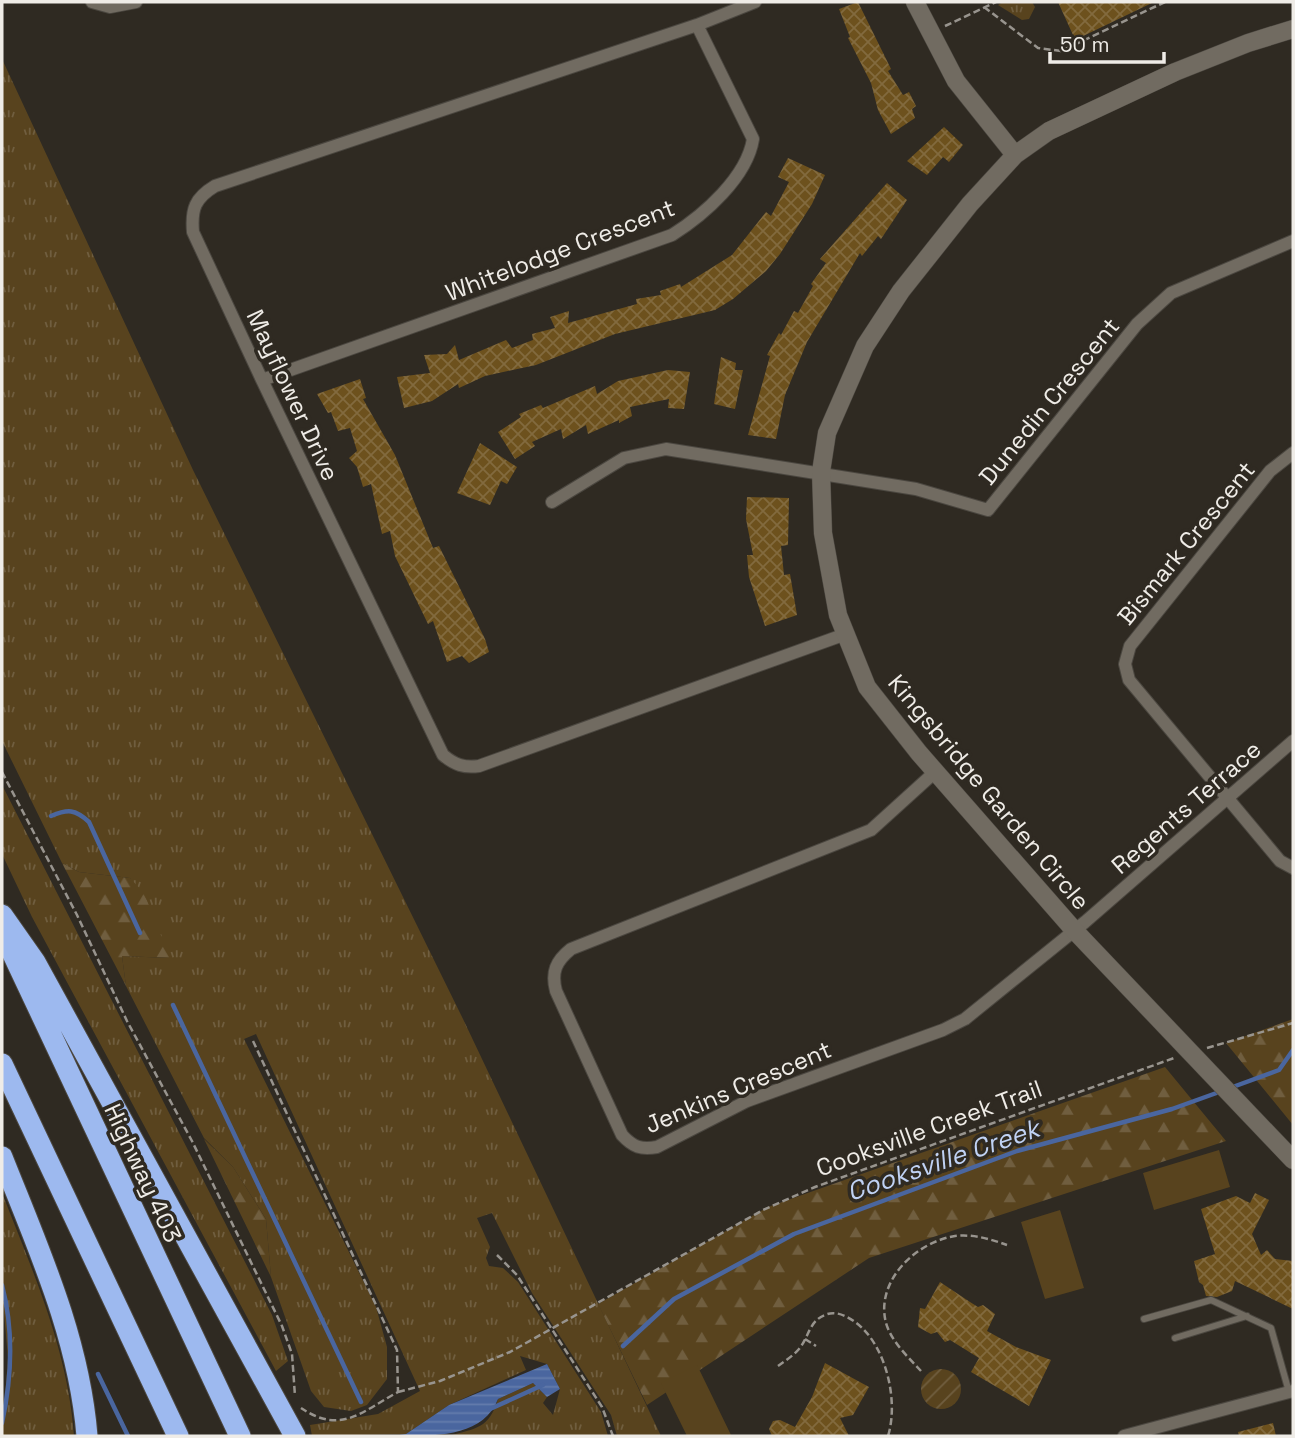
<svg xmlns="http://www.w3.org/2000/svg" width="1295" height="1438" font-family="'Space Grotesk',sans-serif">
  <defs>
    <pattern id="grass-tufts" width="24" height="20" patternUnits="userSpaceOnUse" patternTransform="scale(1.75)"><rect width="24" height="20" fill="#58431e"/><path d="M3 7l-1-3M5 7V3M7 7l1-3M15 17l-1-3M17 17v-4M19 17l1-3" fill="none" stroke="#705e3f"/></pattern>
    <pattern id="forest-firs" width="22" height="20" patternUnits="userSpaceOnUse" patternTransform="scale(1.75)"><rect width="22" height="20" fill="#58431e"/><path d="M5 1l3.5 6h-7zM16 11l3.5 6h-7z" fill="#705e3f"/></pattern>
    <pattern id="garden-furrows" width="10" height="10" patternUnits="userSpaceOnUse" patternTransform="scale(1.75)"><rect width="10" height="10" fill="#58431e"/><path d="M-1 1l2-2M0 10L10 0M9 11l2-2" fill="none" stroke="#705e3f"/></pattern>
    <pattern id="water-rules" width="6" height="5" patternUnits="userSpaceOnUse" patternTransform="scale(1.75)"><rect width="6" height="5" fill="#4a669f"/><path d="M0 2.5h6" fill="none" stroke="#647cac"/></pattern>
    <pattern id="building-cross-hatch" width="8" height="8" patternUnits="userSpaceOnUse" patternTransform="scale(1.75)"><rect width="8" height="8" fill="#6d511d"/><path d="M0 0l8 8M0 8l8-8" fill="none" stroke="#826a3e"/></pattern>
  </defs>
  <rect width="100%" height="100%" fill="#2f2a22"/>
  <path fill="url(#grass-tufts)" d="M1003,2H1032L1035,7L1029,19L1022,20L998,5Z
    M2,59L193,470L463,1019L661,1436H617L611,1415L532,1293L492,1213L477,1218L490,1247L486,1258L489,1266L503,1268L518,1282L601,1412L608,1436H449C476,1428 489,1429 498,1399L533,1383L547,1397L543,1403L553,1415L560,1389L547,1364L520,1356L526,1370L449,1405L406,1434L312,1436L310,1425L378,1414L420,1391L256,1034L244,1039L376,1307L387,1347V1379L367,1405L351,1411L324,1407L311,1391L271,1277L266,1219L233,1167L204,1138L126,986L122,956L169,958L130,878L79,872L62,863L2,741Z
    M2,785L272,1315L288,1361L276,1371L32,917L2,854Z
    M2,1193C33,1272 68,1350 74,1436H2L8,1358L2,1291Z"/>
  <path fill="url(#forest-firs)" d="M62,863L79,872L130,878L144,893L170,958L122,956L126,986Z
    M1293,1019V1125L1226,1043Z
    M1165,1067L1226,1141L869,1258L647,1405L598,1304L768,1207Z
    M204,1139L233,1167L266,1219L271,1277Z"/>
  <path fill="url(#garden-furrows)" d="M921 1389a20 20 0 1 1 40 0a20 20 0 1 1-40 0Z"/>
  <path fill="#58431e" d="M1219,1150L1230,1187L1154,1210L1143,1173Z
    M1060,1210L1084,1288L1045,1299L1021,1222Z
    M697,1365L731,1435L729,1436H687L661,1383Z"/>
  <path fill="url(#water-rules)" d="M547,1364L560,1389L547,1397L533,1383L498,1399C483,1438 433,1436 393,1436L406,1434L449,1405Z"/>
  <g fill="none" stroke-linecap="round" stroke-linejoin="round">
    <path stroke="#4a669f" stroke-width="4.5" d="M51,816C68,809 75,809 89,822L140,933
      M173,1005L361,1402
      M1230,1088L1279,1070L1293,1050
      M2,1285C14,1331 12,1377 2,1423
      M623,1346L674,1299L794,1234L1017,1151L1172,1109L1222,1091
      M98,1374L128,1436
      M490,1409L543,1385"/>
  </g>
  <path fill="url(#building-cross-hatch)" d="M858,2L891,69L888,71L903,95L909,92L916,106L912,109L915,118L891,134L878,110L871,83L848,38L850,37L839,9Z
    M1058,2H1154L1079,38L1073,35Z
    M944,127L963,145L949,162L943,157L927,175L907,161Z
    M788,158L825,175L812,204L780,254L766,271L733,299L715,310L615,334L536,365L485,376L459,388L458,384L432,401L404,408L397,377L430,373L424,355L447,354L455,345L459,360L506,340L512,348L533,340L532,334L555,328L550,317L569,311L568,323L637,304L636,299L661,295L660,291L680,284L681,287L732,255L766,212L771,216L789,182L778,177Z
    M887,183L907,200L881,239L878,236L862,256L860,253L807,342L785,395L776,439L748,435L770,356L767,355L779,333L781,335L794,311L798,313L813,286L811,284L826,263L820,259Z
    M721,357L736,363L735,370H743L735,409L714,404Z
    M668,370L690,372L684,409L668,408L669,399L630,407L632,416L619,423V420L588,434L586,425L563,439L561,429L532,442L535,446L515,459L498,432L521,417L519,414L541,405L543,408L595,386L597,394L618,381Z
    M360,379L366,398L363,399L395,455L433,548L439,546L485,639L489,652L469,663L462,656L447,662L433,621L428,624L395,556L390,531L382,534L371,484L363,487L357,467L349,458L357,451L350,428L338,431L331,412L328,413L317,394Z
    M480,443L517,467L507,484L501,481L490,505L457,493Z
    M747,497L789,498L788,545L781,546L784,575L790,574L797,615L765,626L749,577L747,555H753L746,519Z
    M1255,1193L1269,1200L1252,1234L1261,1255L1267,1250L1275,1259L1293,1261V1309L1235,1281L1232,1291L1217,1297L1206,1296L1203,1285L1199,1282L1194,1261L1215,1254L1201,1209L1236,1196L1250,1203Z
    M940,1282L970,1302L978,1307L983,1305L995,1314L987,1331L1016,1347L1051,1360L1029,1406L971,1372L979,1358L950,1340L945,1342L937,1332L931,1334L918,1327L920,1308L925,1309Z
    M825,1363L869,1387L853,1415L840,1418L849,1436H772L769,1429L773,1421L780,1420L795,1427L812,1397Z
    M1273,1423L1276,1436H1239L1238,1432Z"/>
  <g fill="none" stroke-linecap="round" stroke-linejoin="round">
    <g stroke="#4b4740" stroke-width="8">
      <path id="lane" d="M1144,1319L1211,1300L1271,1328L1289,1392
        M1175,1338L1247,1316"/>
    </g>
    <g stroke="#4b4740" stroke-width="14">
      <path id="street" d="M92,2L110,7L136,2
        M755,2L697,25L215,186C195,198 191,209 193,232L262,380L443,755C455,765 464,768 479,766L843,635
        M262,380L672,235C704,215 747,177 753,139L697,25
        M1293,453L1270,471L1130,646L1125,664L1129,680L1280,861L1293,868
        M552,502L624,458L666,449L916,489L988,510L1137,324L1171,293L1293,241
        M935,772L871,830L571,949C556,961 551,972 556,991L622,1135C633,1147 641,1150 657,1147L747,1101L943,1030L965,1019L1085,922L1293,741
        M1124,1436L1293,1391"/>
    </g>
    <g stroke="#4b4740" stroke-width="19">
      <path id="secondary" d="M915,2L956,81L1015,155
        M1293,29L1248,43L1175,72L1049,131L1015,155L970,204L901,291L865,346L827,433L821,472L823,533L838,615L867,687L919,753L1074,930L1293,1160"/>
    </g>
    <g stroke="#4b4740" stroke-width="23">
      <path id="highway" d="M2,915L35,962L295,1436
        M4,935L240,1436
        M2,1064L178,1436
        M2,1157C38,1248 79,1337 87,1436"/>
    </g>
    <path stroke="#98948e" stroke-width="2.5" stroke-dasharray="7 3.5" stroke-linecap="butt" d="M984,7L1038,48L1061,51L1165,2
      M945,26L996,2
      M2,772L77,915L127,1021L192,1141L282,1326L292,1354L295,1396
      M253,1041L397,1350L398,1392C361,1412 341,1435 301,1408
      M1207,1048L1293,1023
      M497,1255L517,1275L602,1407L613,1436
      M805,1339L816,1346
      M778,1366C785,1361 794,1355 799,1349C809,1337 809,1321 825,1315C835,1310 847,1316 855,1322C886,1344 899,1401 888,1436
      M921,1371C908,1357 891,1341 886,1323C875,1281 916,1242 955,1236C974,1234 990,1239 1007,1245
      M398,1392L440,1381L510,1352L763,1210L815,1187L1174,1058"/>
    <use href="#lane" stroke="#716b61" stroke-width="6"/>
    <use href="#street" stroke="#716b61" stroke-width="12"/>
    <use href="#secondary" stroke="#716b61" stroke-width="18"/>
    <use href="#highway" stroke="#9db9ef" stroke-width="21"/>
  </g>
  <g text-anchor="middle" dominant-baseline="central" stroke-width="7" stroke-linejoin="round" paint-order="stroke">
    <g font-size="24" fill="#efece7" stroke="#2f2a22">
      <text transform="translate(560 250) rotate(-21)">Whitelodge Crescent</text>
      <text transform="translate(293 395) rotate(65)">Mayflower Drive</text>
      <text transform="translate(1049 401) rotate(-51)">Dunedin Crescent</text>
      <text transform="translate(1186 543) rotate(-51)">Bismark Crescent</text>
      <text transform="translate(989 792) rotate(50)">Kingsbridge Garden Circle</text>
      <text transform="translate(1186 807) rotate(-41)">Regents Terrace</text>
      <text transform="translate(738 1087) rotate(-23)">Jenkins Crescent</text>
      <text transform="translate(929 1128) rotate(-20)">Cooksville Creek Trail</text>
      <text transform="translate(143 1173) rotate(65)">Highway 403</text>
    </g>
    <g font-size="26" font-style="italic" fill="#c0d2f4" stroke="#2f2a22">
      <text transform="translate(943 1160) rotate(-19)">Cooksville Creek</text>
    </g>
  </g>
  <rect width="1295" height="1438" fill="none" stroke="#efece7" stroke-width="7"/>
  <path d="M1050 52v10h114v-10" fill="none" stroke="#efece7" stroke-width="3.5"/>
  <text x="1060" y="52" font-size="21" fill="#efece7" stroke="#2f2a22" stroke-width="5" paint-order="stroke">50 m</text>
</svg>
